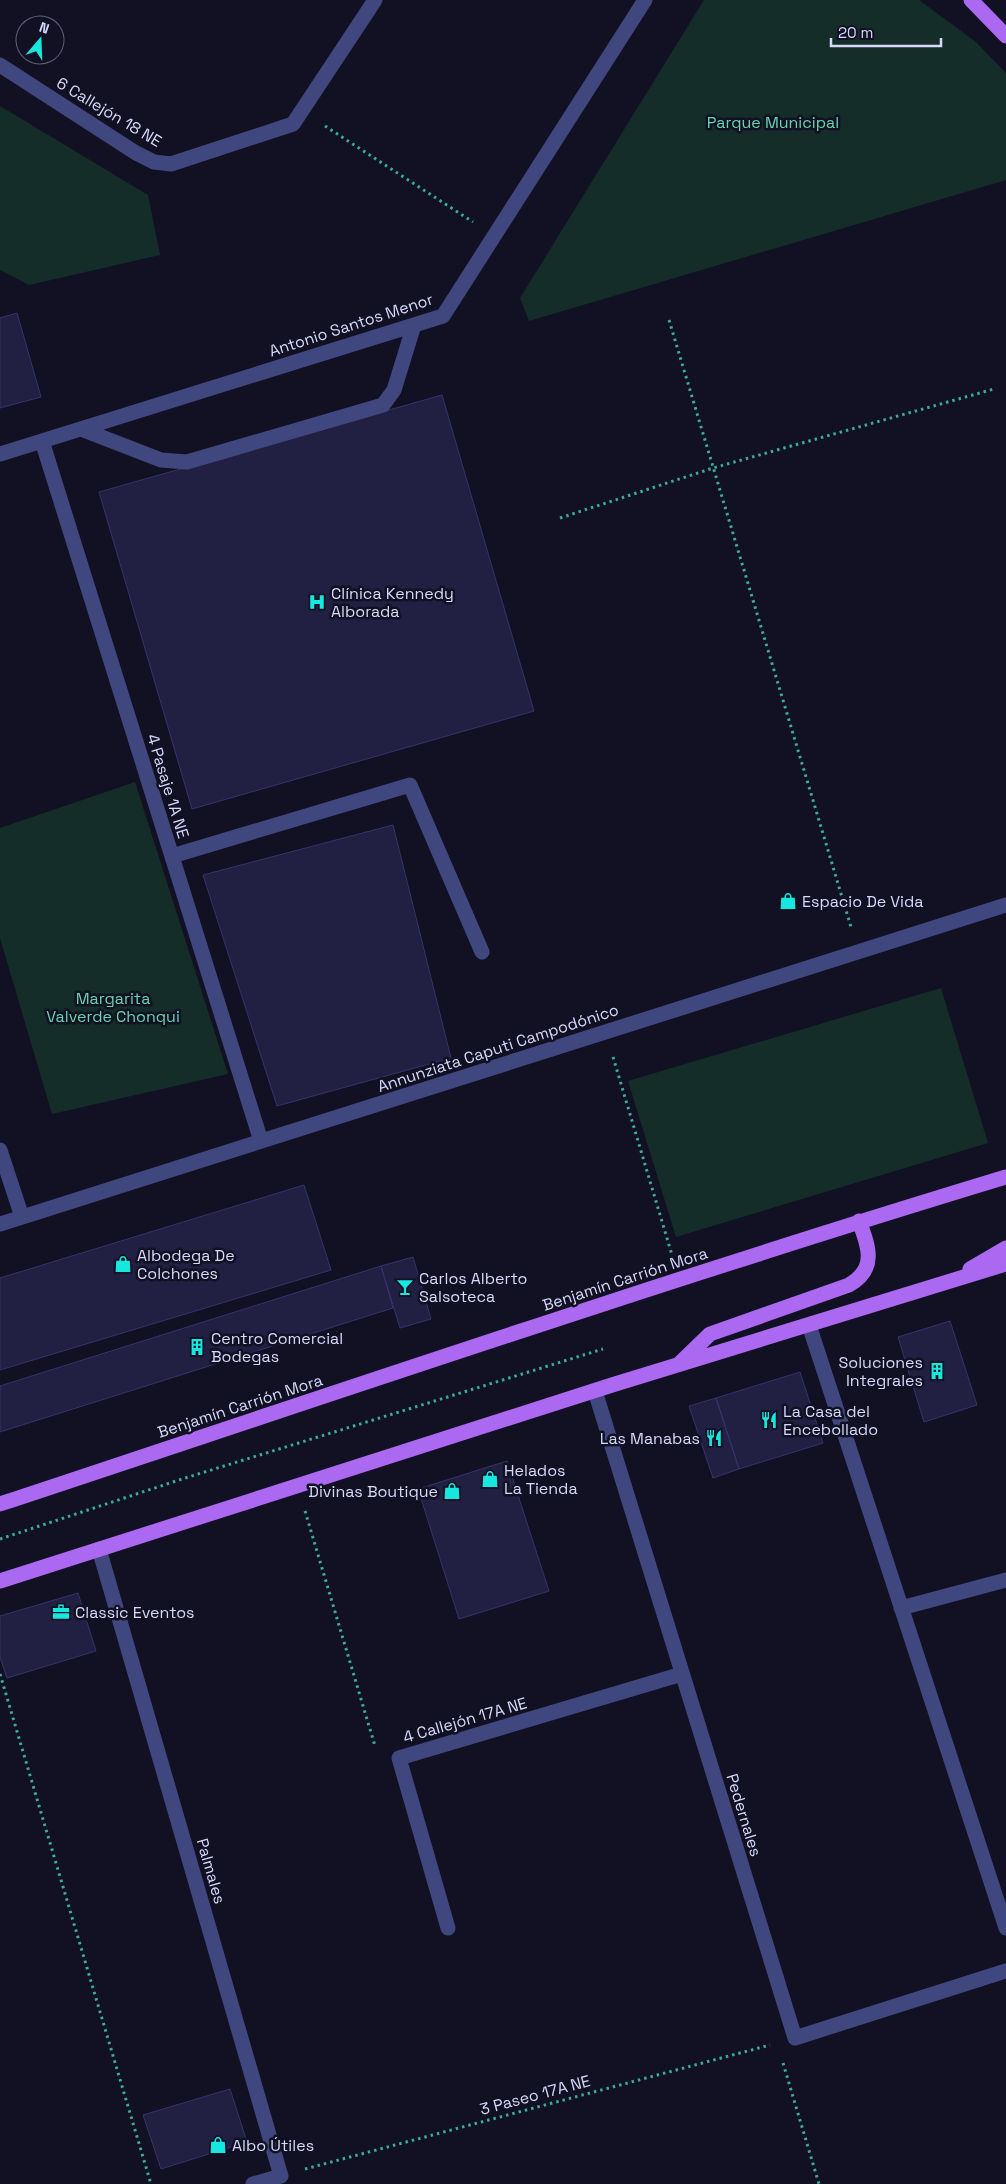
<svg xmlns="http://www.w3.org/2000/svg" width="1006" height="2184" font-family="'Space Grotesk',sans-serif">
  <rect width="100%" height="100%" fill="#111123"/>
  <path fill="#142d29" d="M704,0H919L976,42L1006,73V180L529,321L520,298Z
    M0,106L148,195L160,255L29,285L0,270Z
    M135,782L228,1074L52,1114L0,938V828Z
    M941,988L988,1143L676,1237L628,1081Z"/>
  <path fill="#211f42" stroke="#36336c" d="M17,313L41,397L0,408V318Z
    M442,395L534,711L192,809L99,492Z
    M393,825L451,1058L277,1106L203,875Z
    M304,1185L331,1270L0,1370V1278Z
    M413,1257L431,1319L400,1328L381,1266Z
    M381,1266L393,1308L0,1432V1386Z
    M950,1321L977,1405L924,1422L898,1337Z
    M800,1372L823,1443L739,1469L716,1398Z
    M716,1398L739,1469L713,1478L689,1406Z
    M507,1461L549,1591L459,1619L418,1489Z
    M78,1593L96,1651L7,1678L0,1657V1616Z
    M230,2089L247,2142L161,2169L143,2115Z"/>
  <g fill="none" stroke-linecap="round" stroke-linejoin="round">
    <path stroke="#3bab95" stroke-width="3" stroke-dasharray="2.5 4" stroke-linecap="butt" d="M325,126L473,222
      M669,320L851,927
      M560,518L713,468L994,389
      M613,1057L672,1255
      M305,1511L375,1746
      M0,1539L182,1479L603,1349
      M0,1674L151,2184
      M783,2063L819,2184
      M305,2169L770,2045"/>
    <path stroke="#40467e" stroke-width="15" d="M0,65L136,153L154,162L171,164L293,124L375,0
      M81,429L161,460L187,462L383,405L394,390L414,325
      M42,441L261,1141
      M0,454L443,316L645,0
      M172,856L410,785L482,952
      M0,1150L22,1217
      M0,1224L1006,905
      M809,1325L1006,1928
      M595,1391L795,2038L1006,1971
      M99,1549L281,2176L253,2184
      M901,1608L1006,1580
      M448,1928L399,1758L682,1674"/>
    <path stroke="#ab68f1" stroke-width="15" d="M971,0L1006,36
      M970,1269L1006,1248
      M680,1363L710,1334L849,1285C877,1269 869,1247 859,1221
      M0,1504C335,1393 669,1279 1006,1177
      M0,1581L612,1385L1006,1264"/>
  </g>
  <defs>
    <g id="hospital-bare" transform="scale(1.35)"><path d="M-5-5h3v3.5h4V-5h3V5h-3V1.5h-4V5h-3Z" fill="#16e8e0" stroke="#111123" stroke-width="2.5" paint-order="stroke"/></g>
    <g id="shop-bare" transform="scale(1.35)"><path d="M-5-2.5h2.3a2.7 3.5 0 0 1 5.4 0H5L5.5 6h-11ZM-1.5-2.5h3a1.5 2.3 0 0 0-3 0Z" fill="#16e8e0" stroke="#111123" stroke-width="2.5" paint-order="stroke"/></g>
    <g id="bar-bare" transform="scale(1.35)"><path d="M-6-5H6L.8 .8V4.5H3.5V6h-7V4.5H-.8V.8Z" fill="#16e8e0" stroke="#111123" stroke-width="2.5" paint-order="stroke"/></g>
    <g id="building-bare" transform="scale(1.35)"><path d="M-4-6H4V6H1V3H-1V6H-4ZM-2.5-4.3h1.7v1.8h-1.7ZM.8-4.3h1.7v1.8H.8ZM-2.5-1h1.7V.8h-1.7ZM.8-1h1.7V.8H.8Z" fill="#16e8e0" stroke="#111123" stroke-width="2.5" paint-order="stroke"/></g>
    <g id="restaurant-bare" transform="scale(1.35)"><path d="M-5-6h1v4h1v-4h1v4h1v-4h1v5L-1.5 .5V6h-2V.5L-5-1ZM5-6V6H3V1.5H1.5Q1.5-4 5-6Z" fill="#16e8e0" stroke="#111123" stroke-width="2.5" paint-order="stroke"/></g>
    <g id="office-bare" transform="scale(1.35)"><path d="M-6-3h4V-5.5h4V-3h4V5H-6ZM-1-4.5V-3h2v-1.5ZM-6 0V1H6V0Z" fill="#16e8e0" stroke="#111123" stroke-width="2.5" paint-order="stroke"/></g>
  </defs>
  <g fill-rule="evenodd">
    <use href="#hospital-bare" x="317" y="602"/>
    <use href="#shop-bare" x="788" y="901"/>
    <use href="#shop-bare" x="123" y="1264"/>
    <use href="#bar-bare" x="405" y="1287"/>
    <use href="#building-bare" x="197" y="1347"/>
    <use href="#building-bare" x="937" y="1371"/>
    <use href="#restaurant-bare" x="769" y="1420"/>
    <use href="#restaurant-bare" x="714" y="1438"/>
    <use href="#shop-bare" x="490" y="1479"/>
    <use href="#shop-bare" x="452" y="1491"/>
    <use href="#office-bare" x="61" y="1612"/>
    <use href="#shop-bare" x="218" y="2145"/>
  </g>
  <g text-anchor="middle" dominant-baseline="central" stroke-width="5" stroke-linejoin="round" paint-order="stroke">
    <g font-size="16" fill="#d7d8fb" stroke="#111123">
      <text transform="translate(109 112) rotate(31)">6 Callejón 18 NE</text>
      <text transform="translate(351 325) rotate(-18)">Antonio Santos Menor</text>
      <text transform="translate(168 786) rotate(73)">4 Pasaje 1A NE</text>
      <text transform="translate(498 1048) rotate(-18)">Annunziata Caputi Campodónico</text>
      <text transform="translate(625 1279) rotate(-18)">Benjamín Carrión Mora</text>
      <text transform="translate(240 1406) rotate(-18)">Benjamín Carrión Mora</text>
      <text transform="translate(465 1720) rotate(-16)">4 Callejón 17A NE</text>
      <text transform="translate(744 1815) rotate(73)">Pedernales</text>
      <text transform="translate(211 1871) rotate(74)">Palmales</text>
      <text transform="translate(535 2095) rotate(-15)">3 Paseo 17A NE</text>
    </g>
    <g font-size="16" fill="#69d4ab" stroke="#111123">
      <text x="773" y="122">Parque Municipal</text>
      <text x="113" y="998">Margarita<tspan x="113" dy="18">Valverde Chonqui</tspan></text>
    </g>
    <g font-size="16" fill="#d7d8fb" stroke="#111123" text-anchor="start">
      <text x="331" y="593">Clínica Kennedy<tspan x="331" dy="18">Alborada</tspan></text>
      <text x="802" y="901">Espacio De Vida</text>
      <text x="137" y="1255">Albodega De<tspan x="137" dy="18">Colchones</tspan></text>
      <text x="419" y="1278">Carlos Alberto<tspan x="419" dy="18">Salsoteca</tspan></text>
      <text x="211" y="1338">Centro Comercial<tspan x="211" dy="18">Bodegas</tspan></text>
      <text x="923" y="1362" text-anchor="end">Soluciones<tspan x="923" dy="18">Integrales</tspan></text>
      <text x="783" y="1411">La Casa del<tspan x="783" dy="18">Encebollado</tspan></text>
      <text x="700" y="1438" text-anchor="end">Las Manabas</text>
      <text x="504" y="1470">Helados<tspan x="504" dy="18">La Tienda</tspan></text>
      <text x="438" y="1491" text-anchor="end">Divinas Boutique</text>
      <text x="75" y="1612">Classic Eventos</text>
      <text x="232" y="2145">Albo Útiles</text>
    </g>
  </g>
  <g transform="translate(40 40) rotate(19)"><circle r="24" fill="#111123" stroke="#606179"/>
  <path d="M0-4L9 19L0 12L-9 19Z" fill="#16e8e0"/>
  <text y="-8" font-size="14" font-weight="bold" text-anchor="middle" fill="#d7d8fb">N</text>
  </g>
  <path d="M831 38v8h110v-8" fill="none" stroke="#d7d8fb" stroke-width="2.5"/>
  <text x="838" y="38" font-size="15" fill="#d7d8fb" stroke="#111123" stroke-width="4" paint-order="stroke">20 m</text>
</svg>
